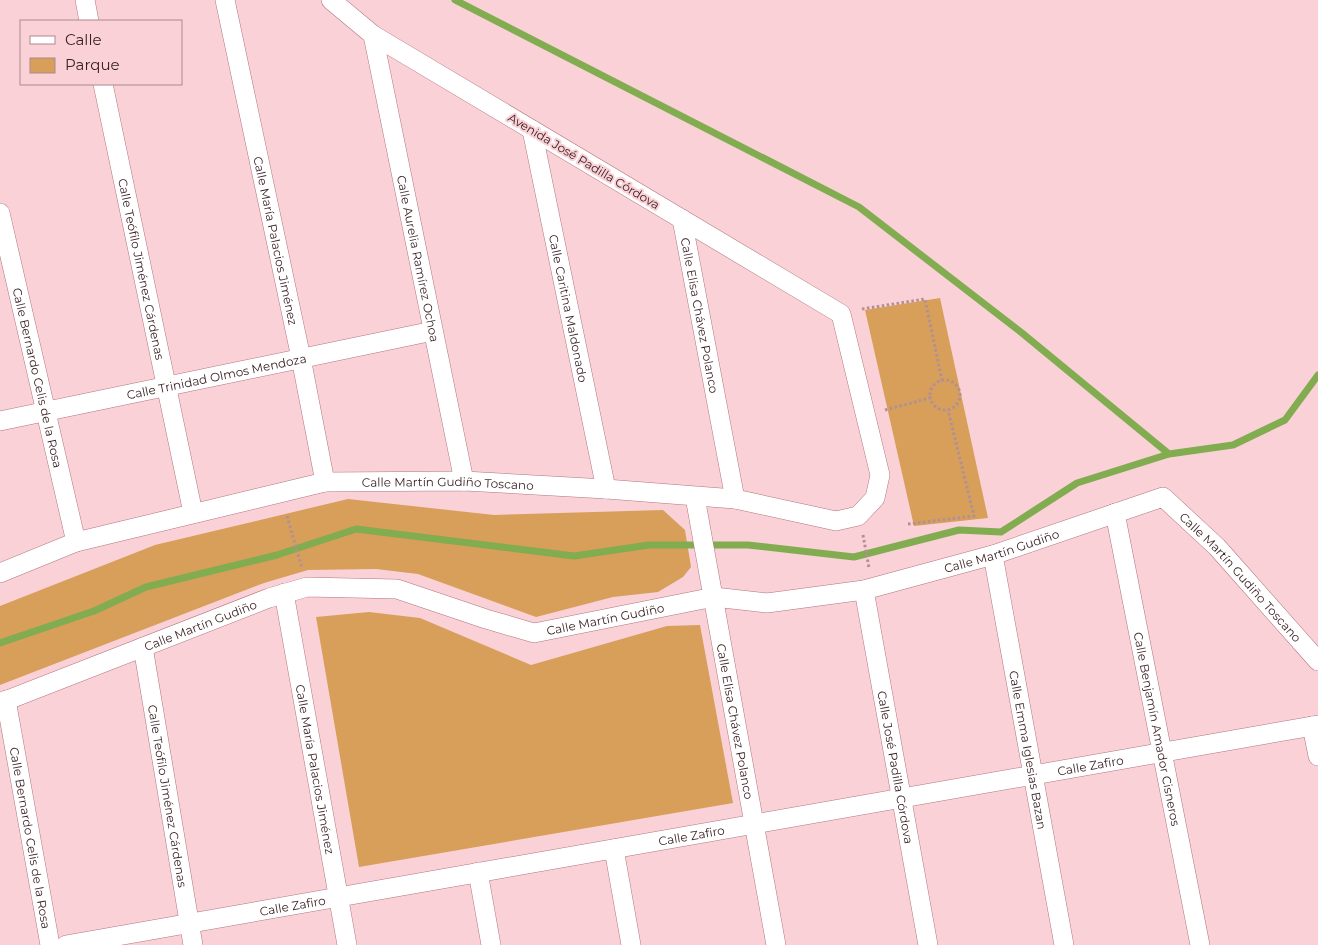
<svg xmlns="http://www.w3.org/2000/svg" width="1318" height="945" font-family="Montserrat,sans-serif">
  <rect width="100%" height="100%" fill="#fad1d6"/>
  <path fill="#d79f5a" d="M940,298L988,518L914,526L865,310Z
    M348,499L494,515L663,510L685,530L691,567L683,577L658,592L613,597L536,617L418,574L376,569L308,570L264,583L0,685V606L155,545Z
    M369,612L420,618L531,665L667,626L700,625L733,803L359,867L316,617Z"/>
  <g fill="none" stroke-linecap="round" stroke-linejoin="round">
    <path stroke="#81ac50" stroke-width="7" d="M455,0L859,207L1022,333L1169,454
      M0,643L94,611L146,587L277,555L356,529L574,556L649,545H748L854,557L959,530L1001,532L1077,483L1169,454L1233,445L1285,420L1318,375"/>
    <g stroke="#b2757e" stroke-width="20">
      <g id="street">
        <path d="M85,0L89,21"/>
        <path id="s1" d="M225,0L301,358L325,482"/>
        <path id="s2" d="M373,35L464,481"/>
        <path id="s3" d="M103,84L193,513"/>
        <path id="s4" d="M532,130L606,489"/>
        <path id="s5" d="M0,213L76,542"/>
        <path id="s6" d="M682,219L735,499"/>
        <path id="s7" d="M0,421L433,331"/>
        <path id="s8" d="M695,497L776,945"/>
        <path id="s9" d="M1115,513L1200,945"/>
        <path id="s10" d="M993,555L1064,945"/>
        <path id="s11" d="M0,573L76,542L325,482L464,481L606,489L735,499L836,521L858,516L875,498L880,475L841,314L373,35L331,0"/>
        <path id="s12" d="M864,590L928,945"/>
        <path id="s13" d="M284,593L347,945"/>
        <path id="s14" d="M143,647L193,945"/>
        <path id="s15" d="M6,700L50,945"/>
        <path id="s16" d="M0,703L269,598L307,587L397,589L486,619L534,633L714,597L767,603L864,590L993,555L1163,497L1217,547L1318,661"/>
        <path d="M1312,726L1318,756"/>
        <path d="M614,849L631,945"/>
        <path d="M478,872L491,945"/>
        <path id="s17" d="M66,945L1318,725"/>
      </g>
    </g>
    <path stroke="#b28f93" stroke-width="3" stroke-dasharray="2.5 2.5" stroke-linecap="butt" d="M862,309L925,299L942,381
      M930 395a15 15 0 1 1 30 0a15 15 0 1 1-30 0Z
      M885,410L930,398
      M287,516L302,568
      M908,524L974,516L948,410
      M863,535L869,568"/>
    <use href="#street" stroke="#fff" stroke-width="19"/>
  </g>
  <g text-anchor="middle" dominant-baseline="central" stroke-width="4" stroke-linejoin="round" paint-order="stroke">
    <g font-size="12" fill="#361d21" stroke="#fad1d6">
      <text transform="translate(584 161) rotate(31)">Avenida José Padilla Córdova</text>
      <text stroke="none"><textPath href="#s1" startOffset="246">Calle María Palacios Jiménez</textPath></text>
      <text stroke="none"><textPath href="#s2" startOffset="228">Calle Aurelia Ramírez Ochoa</textPath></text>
      <text stroke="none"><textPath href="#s3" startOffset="189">Calle Teófilo Jiménez Cárdenas</textPath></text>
      <text stroke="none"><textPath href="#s4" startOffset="182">Calle Caritina Maldonado</textPath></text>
      <text stroke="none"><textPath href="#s6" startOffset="98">Calle Elisa Chávez Polanco</textPath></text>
      <text stroke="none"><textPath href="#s7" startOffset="221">Calle Trinidad Olmos Mendoza</textPath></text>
      <text stroke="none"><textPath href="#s5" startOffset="169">Calle Bernardo Celis de la Rosa</textPath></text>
      <text stroke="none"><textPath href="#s11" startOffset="461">Calle Martín Gudiño Toscano</textPath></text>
      <text stroke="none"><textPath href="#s16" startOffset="1040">Calle Martín Gudiño</textPath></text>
      <text stroke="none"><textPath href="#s16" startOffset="1322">Calle Martín Gudiño Toscano</textPath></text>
      <text stroke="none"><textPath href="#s16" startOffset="635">Calle Martín Gudiño</textPath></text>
      <text stroke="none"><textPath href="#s16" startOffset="215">Calle Martín Gudiño</textPath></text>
      <text stroke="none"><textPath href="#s8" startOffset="228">Calle Elisa Chávez Polanco</textPath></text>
      <text stroke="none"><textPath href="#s9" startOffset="220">Calle Benjamín Amador Cisneros</textPath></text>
      <text stroke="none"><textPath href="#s10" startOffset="198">Calle Emma Iglesias Bazan</textPath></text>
      <text stroke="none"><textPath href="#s17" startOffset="1040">Calle Zafiro</textPath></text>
      <text stroke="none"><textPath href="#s12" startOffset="180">Calle José Padilla Córdova</textPath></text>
      <text stroke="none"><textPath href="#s13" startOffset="179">Calle María Palacios Jiménez</textPath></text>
      <text stroke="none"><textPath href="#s14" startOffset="151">Calle Teófilo Jiménez Cárdenas</textPath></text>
      <text stroke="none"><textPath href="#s17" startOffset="635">Calle Zafiro</textPath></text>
      <text stroke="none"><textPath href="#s15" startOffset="140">Calle Bernardo Celis de la Rosa</textPath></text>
      <text stroke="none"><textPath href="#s17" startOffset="230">Calle Zafiro</textPath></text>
    </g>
  </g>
  <rect x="20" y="20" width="162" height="65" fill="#fad1d6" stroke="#ac898e"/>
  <rect x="30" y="36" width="25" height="8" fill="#ffffff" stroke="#ac898e"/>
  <text x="65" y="45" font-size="15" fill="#361d21">Calle</text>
  <rect x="30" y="58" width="25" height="15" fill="#d79f5a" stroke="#ac898e"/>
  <text x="65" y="70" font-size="15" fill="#361d21">Parque</text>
</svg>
